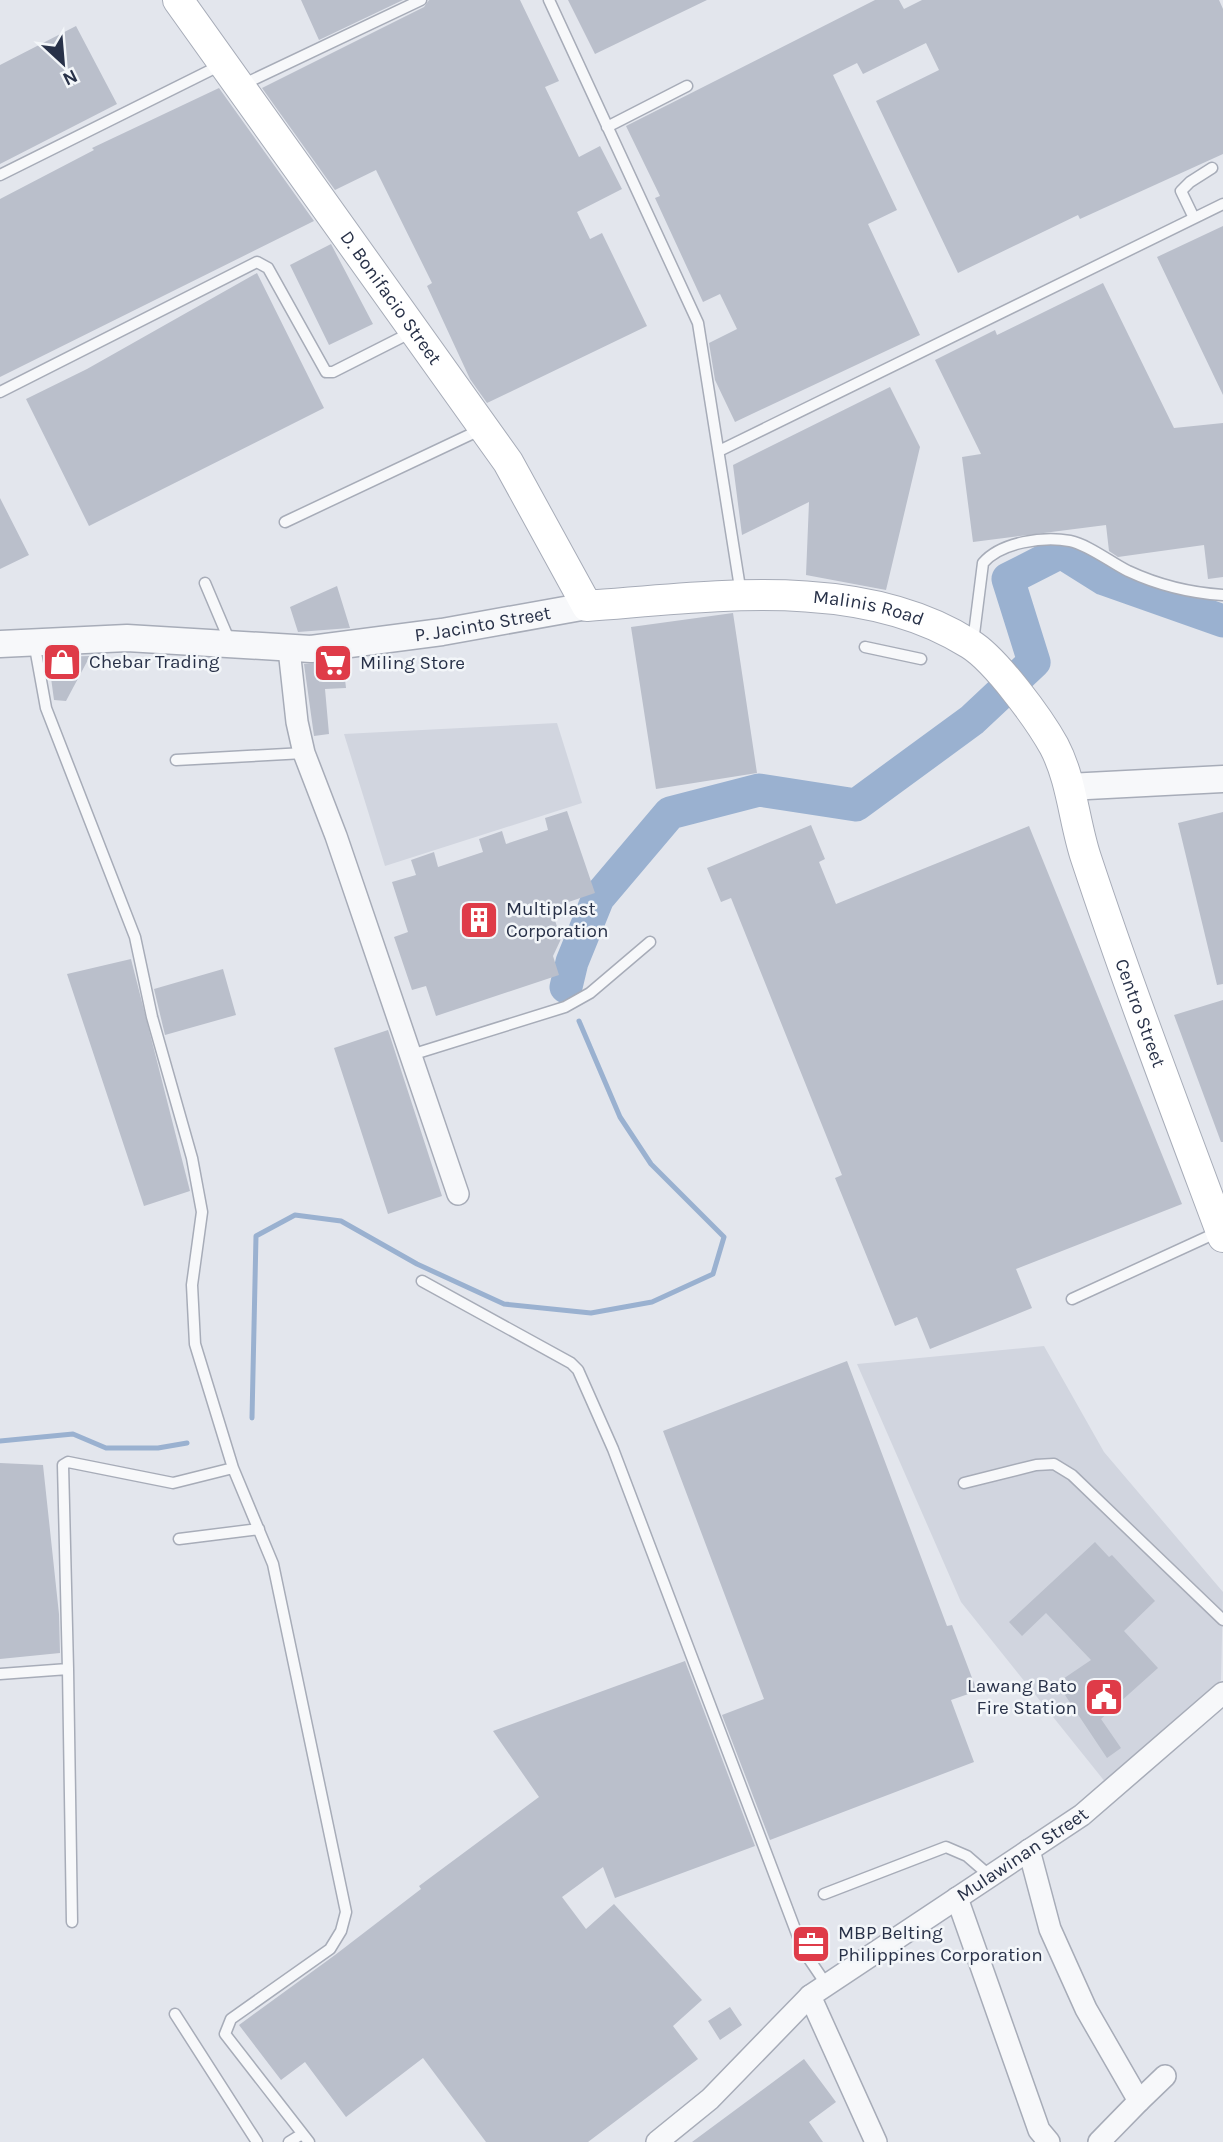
<svg xmlns="http://www.w3.org/2000/svg" width="1223" height="2142" font-family="Karla,sans-serif">
  <rect width="100%" height="100%" fill="#e3e6ed"/>
  <path fill="#d1d5df" d="M557,723L582,803L385,866L344,734Z
    M1044,1346L1104,1452L1223,1592L1221,1680L1106,1783L961,1602L857,1364Z"/>
  <g fill="none" stroke-linecap="round" stroke-linejoin="round">
    <path stroke="#9ab1d0" stroke-width="5" d="M252,1418L256,1236L295,1215L341,1221L417,1264L504,1304L591,1313L652,1302L713,1274L724,1237L651,1164L620,1117L579,1021
      M0,1441L73,1434L106,1448H158L187,1443"/>
    <path stroke="#9ab1d0" stroke-width="33" d="M566,987L572,962L598,898L670,813L759,790L856,805L972,720L1034,662L1008,579L1061,552L1104,579L1223,621"/>
  </g>
  <path fill="#babfcb" d="M301,0H403L319,40Z
    M429,0H520L559,81L545,87L579,157L600,146L622,189L577,212L590,239L602,233L647,326L487,403L470,379L427,286L432,283L376,170L335,190L262,88L424,7Z
    M568,0H707L595,54Z
    M875,0H899L904,9L922,0H1219L1223,9V154L1080,219L1078,215L958,273L876,101L939,70L926,43L863,74L857,63L833,75L897,210L868,224L920,335L735,422L715,380L709,343L737,329L720,294L703,302L655,198L660,196L626,126Z
    M76,26L117,104L0,164V65Z
    M219,88L314,221L0,377V199L94,150L92,148Z
    M1223,226V395L1157,257Z
    M331,244L373,324L329,345L290,265Z
    M257,273L324,408L89,526L26,399L87,369Z
    M1103,283L1174,428L1223,423V577L1208,579L1204,545L1118,557L1109,551L1106,525L973,542L962,457L981,454L935,360L995,330L997,335Z
    M890,387L920,447L886,590L806,575L809,502L742,535L733,465Z
    M0,498L29,555L0,569Z
    M337,586L350,628L298,632L290,607Z
    M733,613L757,773L656,789L631,627Z
    M90,656L66,701L54,700L49,663L54,657Z
    M343,661L346,688L325,689L329,734L314,736L304,664Z
    M567,811L595,893L551,908L561,939L553,956L559,975L436,1016L426,986L412,990L394,937L408,932L392,882L416,875L411,860L434,852L438,867L483,852L479,839L502,831L506,844L548,830L545,818Z
    M1223,812V984L1217,985L1178,823Z
    M811,825L825,859L819,862L836,904L1029,826L1182,1204L1016,1269L1032,1308L930,1349L917,1317L895,1326L835,1178L842,1175L731,898L721,902L707,868Z
    M131,959L190,1191L144,1206L67,974Z
    M223,969L236,1015L165,1035L154,989Z
    M1223,1000V1142H1221L1174,1015Z
    M388,1030L442,1196L388,1214L334,1048Z
    M847,1361L947,1626L952,1625L977,1691L951,1700L974,1762L770,1840L722,1715L764,1699L663,1431Z
    M0,1463L43,1465L59,1614L60,1653L0,1659Z
    M1095,1542L1109,1557L1112,1555L1155,1601L1124,1631L1158,1668L1101,1719L1121,1748L1107,1758L1057,1683L1091,1660L1046,1613L1022,1636L1009,1622Z
    M685,1661L755,1846L615,1898L603,1867L562,1897L586,1929L614,1904L702,2000L673,2026L698,2059L588,2142H486L423,2058L346,2117L305,2062L281,2080L239,2025L335,1955L421,1889L419,1886L539,1797L493,1731Z
    M730,2007L742,2025L720,2040L708,2021Z
    M804,2059L836,2102L809,2122L823,2142H692Z"/>
  <g fill="none" stroke-linecap="round" stroke-linejoin="round">
    <g stroke="#a7acb8" stroke-width="13">
      <path id="service" d="M549,0L698,323L741,594
        M242,85L421,0
        M607,127L687,86
        M0,175L221,65
        M1194,218L1181,191L1190,182L1212,168
        M0,392L257,262L268,268L326,372H333L414,331
        M719,451L1223,204
        M285,522L482,429
        M205,583L230,642
        M973,642L983,563C1001,542 1044,536 1070,541C1089,545 1110,562 1128,571C1158,585 1191,593 1223,595
        M865,647L921,659
        M176,760L304,753
        M411,1055L565,1007L590,993L650,942
        M422,1281L571,1363L578,1370L613,1449L803,1950L826,1984
        M1072,1299L1218,1232
        M233,1468L273,1564L346,1912L341,1931L330,1949L231,2019L225,2034L309,2142
        M964,1483L1036,1465L1054,1464L1072,1475L1223,1620
        M179,1539L259,1529
        M68,1669L72,1922
        M0,1674L68,1669L63,1465L68,1462L173,1483L233,1468L195,1344L192,1285L202,1212L192,1158L152,1017L135,937L46,708L34,642
        M824,1894L946,1847L967,1856L990,1876
        M175,2014L257,2142
        M289,2142L302,2134"/>
    </g>
    <g stroke="#a7acb8" stroke-width="24">
      <g id="minor">
        <path d="M289,649L297,722L304,753L336,836L458,1194"/>
        <path d="M1029,1850L1050,1929L1086,2009L1139,2101L1099,2142"/>
        <path d="M957,1898L1039,2130L1049,2142"/>
        <path d="M810,1996L876,2142"/>
        <path d="M1139,2101L1165,2076"/>
        <path id="s1" d="M657,2142L710,2099L810,1996L1082,1815L1223,1693"/>
      </g>
    </g>
    <g stroke="#a7acb8" stroke-width="29">
      <g id="tertiary">
        <path id="s2" d="M0,644L127,638L311,649L442,632L587,606"/>
        <path d="M1068,787L1223,779"/>
      </g>
    </g>
    <g stroke="#a7acb8" stroke-width="32">
      <g id="secondary">
        <path id="s3" d="M178,0L508,462L587,606C709,597 861,574 970,644C996,660 1039,719 1054,746C1072,780 1074,822 1086,858C1128,985 1176,1111 1223,1237"/>
      </g>
    </g>
    <use href="#service" stroke="#f7f8fa" stroke-width="10"/>
    <use href="#minor" stroke="#f7f8fa" stroke-width="21"/>
    <use href="#tertiary" stroke="#f7f8fa" stroke-width="26"/>
    <use href="#secondary" stroke="#fff" stroke-width="30"/>
  </g>
  <defs>
    <g id="shop-square" transform="scale(2.0125)"><rect x="-9" y="-9" width="18" height="18" rx="4" fill="#df3b48" stroke="#f3f6f9"/><path d="M-5-2.5h2.3a2.7 3.5 0 0 1 5.4 0H5L5.5 6h-11ZM-1.5-2.5h3a1.5 2.3 0 0 0-3 0Z" fill="#fff"/></g>
    <g id="supermarket-square" transform="scale(2.0125)"><rect x="-9" y="-9" width="18" height="18" rx="4" fill="#df3b48" stroke="#f3f6f9"/><path d="M-6-5.5h2.5l.6 2H6L4.5 2H-2.5L-4.4-4H-6ZM-1.5 3.2a1.3 1.3 0 1 0 .1 0ZM3 3.2a1.3 1.3 0 1 0 .1 0Z" fill="#fff"/></g>
    <g id="building-square" transform="scale(2.0125)"><rect x="-9" y="-9" width="18" height="18" rx="4" fill="#df3b48" stroke="#f3f6f9"/><path d="M-4-6H4V6H1V3H-1V6H-4ZM-2.5-4.3h1.7v1.8h-1.7ZM.8-4.3h1.7v1.8H.8ZM-2.5-1h1.7V.8h-1.7ZM.8-1h1.7V.8H.8Z" fill="#fff"/></g>
    <g id="civic-square" transform="scale(2.0125)"><rect x="-9" y="-9" width="18" height="18" rx="4" fill="#df3b48" stroke="#f3f6f9"/><path d="M-.6-6.5H3V-4.5H.6V-3L4-1V1h2V6H-6V1h2V-1L-.6-3ZM-1.2 2.5V6h2.4V2.5Z" fill="#fff"/></g>
    <g id="office-square" transform="scale(2.0125)"><rect x="-9" y="-9" width="18" height="18" rx="4" fill="#df3b48" stroke="#f3f6f9"/><path d="M-6-3h4V-5.5h4V-3h4V5H-6ZM-1-4.5V-3h2v-1.5ZM-6 0V1H6V0Z" fill="#fff"/></g>
  </defs>
  <g fill-rule="evenodd">
    <use href="#shop-square" x="62" y="662"/>
    <use href="#supermarket-square" x="333" y="663"/>
    <use href="#building-square" x="479" y="920"/>
    <use href="#civic-square" x="1104" y="1697"/>
    <use href="#office-square" x="811" y="1944"/>
  </g>
  <g text-anchor="middle" dominant-baseline="central" stroke-width="5" stroke-linejoin="round" paint-order="stroke">
    <g font-size="19" fill="#283148" stroke="#f3f6f9">
      <text stroke="none"><textPath href="#s3" startOffset="366">D. Bonifacio Street</textPath></text>
      <text stroke="none"><textPath href="#s3" startOffset="1015">Malinis Road</textPath></text>
      <text stroke="none"><textPath href="#s2" startOffset="485">P. Jacinto Street</textPath></text>
      <text stroke="none"><textPath href="#s3" startOffset="1538">Centro Street</textPath></text>
      <text stroke="none"><textPath href="#s1" startOffset="467">Mulawinan Street</textPath></text>
    </g>
    <g font-size="19" fill="#283148" stroke="#f3f6f9" text-anchor="start">
      <text x="89" y="662">Chebar Trading</text>
      <text x="360" y="663">Miling Store</text>
      <text x="506" y="909">Multiplast<tspan x="506" dy="22">Corporation</tspan></text>
      <text x="1077" y="1686" text-anchor="end">Lawang Bato<tspan x="1077" dy="22">Fire Station</tspan></text>
      <text x="838" y="1933">MBP Belting<tspan x="838" dy="22">Philippines Corporation</tspan></text>
    </g>
  </g>
  <g transform="translate(63 63) rotate(154)" stroke="#f3f6f9" stroke-width="5" paint-order="stroke">
  <path d="M0-5L12 26L0 18L-12 26Z" fill="#283148"/>
  <text y="-10" font-size="19" font-weight="bold" text-anchor="middle" fill="#283148">N</text>
  </g>
</svg>
